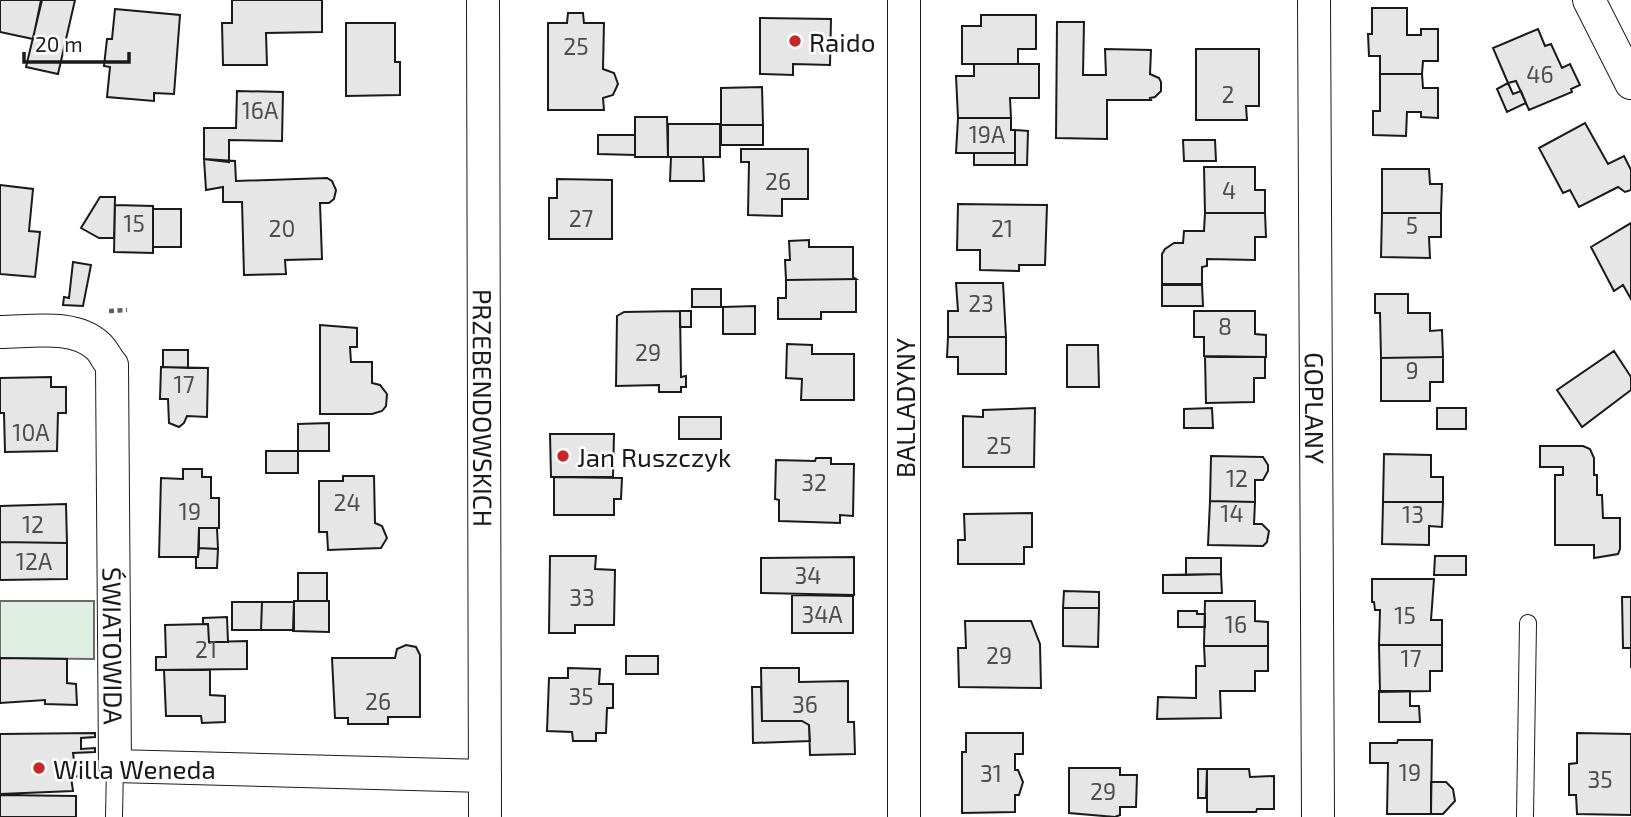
<svg xmlns="http://www.w3.org/2000/svg" width="1631" height="817" font-family="'Exo 2',sans-serif">
  <rect width="100%" height="100%" fill="#fff"/>
  <path fill="#e0efe3" stroke="#6a6a6a" stroke-width="2" d="M0,601H94V659L0,658Z"/>
  <path fill="#e6e6e6" stroke="#1a1a1a" stroke-width="2" d="M0,0H41L33,39L0,32Z
    M42,0H75L58,74L26,67Z
    M232,0H322V32L266,33L267,65H223L222,23H232Z
    M1372,8H1407V35H1421V29H1438V61H1423L1422,74H1380V56H1369L1368,34H1372Z
    M115,9L180,15L174,94L154,93V101L107,97L110,67L104,66L107,39H112Z
    M568,13H583L584,23H604L603,69L614,73L618,84L613,95L603,98L604,110H548V23H567Z
    M981,15H1036V49H1018V64H962V26H981Z
    M760,18L831,19L830,65L793,64V75L760,74Z
    M1057,22H1084L1083,75H1106L1105,49L1151,50L1150,74L1159,78L1161,82V91L1155,97L1150,98L1151,100H1107V139L1056,138Z
    M346,23H395V62H400V95L346,96Z
    M1538,29L1545,46L1551,44L1562,68L1570,64L1580,85L1571,89L1572,92L1529,110L1516,81L1508,83L1493,48Z
    M1196,49H1259V106H1246L1247,120H1196Z
    M974,64H1039V98H1010L1011,118H958L956,76H974Z
    M1380,74H1422L1423,88H1438V118L1421,117V112H1407L1406,136L1373,135V111H1380Z
    M1508,83L1513,94L1521,91L1526,103L1507,112L1497,89Z
    M762,87L763,125H721V88Z
    M237,91L283,92L282,141L229,140V162L204,159V128H236Z
    M635,117H667L668,157H635Z
    M958,118H1011V130H1015V153H956Z
    M1585,123L1608,164L1624,156L1631,170V190L1625,192L1618,187L1579,207L1570,190L1563,193L1539,148Z
    M668,124H720V157H668Z
    M721,125H763V145H721Z
    M1015,130L1028,131L1027,165H1015Z
    M598,135H635V155L598,154Z
    M1183,140H1215L1216,161H1184Z
    M741,149H808V199H782V216L748,215L749,162H741Z
    M974,153H1015V165H974Z
    M671,157H703L704,181H670Z
    M204,159L235,161L236,181L327,178L332,181L336,190L334,199L329,203H320L322,259L285,260L286,274L244,275L242,202H223V187L206,190Z
    M1204,167H1255V190H1265V213H1205Z
    M1382,169H1429L1430,184H1442L1441,213H1382Z
    M557,179L612,180V239H549V198H557Z
    M0,185L33,189L29,231L40,232L35,277L0,274Z
    M100,197H115L114,238H99L81,228Z
    M958,204L1047,205L1045,265H1019V271L980,270V250H957Z
    M115,205L153,206V253L114,252Z
    M153,209H181V247H153Z
    M1205,213H1265L1266,237H1255V260L1207,259V266L1202,267V284H1162V254L1165,249L1174,243H1183L1184,231H1204Z
    M1382,213H1441V237H1429L1430,258L1381,257Z
    M1631,223V299L1623,285L1614,291L1591,247Z
    M809,240V247H853V277L856,279L786,280L785,260H790L789,241Z
    M73,262L91,265L83,306L63,305L64,297L69,298Z
    M856,279V312H821V319H778V298H786V280Z
    M956,283H1003L1006,337H948V311H958Z
    M1162,285H1202L1203,306H1162Z
    M692,289H721V307H692Z
    M1375,294H1408V313H1430V331L1442,330L1443,357L1381,358L1380,313H1375Z
    M755,306V334H723V307Z
    M680,311L681,377L686,376V387H681V392H659V385L616,386L617,316L624,312Z
    M680,311H691V327H680Z
    M1194,311H1255V334L1266,335V357L1204,356V337H1194Z
    M320,325L357,328V347H350L351,362H372V383L380,385L387,394L386,406L382,411L372,414H320Z
    M948,337H1006V374H958V357H947Z
    M787,344L812,345V354H854V400H801L802,379L786,378Z
    M1067,345H1098L1099,387H1067Z
    M163,350H188V368L163,367Z
    M1614,351L1631,377V390L1582,427L1557,390Z
    M1205,357H1265V378H1254V402L1206,403Z
    M1443,357V382H1430V401H1381V358Z
    M161,367L208,368L207,417L187,416L184,423L179,427L169,423L168,399H160Z
    M51,377V387H66V413H58L57,451L5,452L4,413H0V378Z
    M1035,408L1034,467H963V416L983,417V410Z
    M1212,408L1213,428H1184V409Z
    M1437,408H1466V429H1437Z
    M679,417H721V439H679Z
    M329,423V451H298V424Z
    M550,434H614L613,477H551Z
    M1540,446H1583L1590,449L1594,458V475H1597V495H1602L1603,518H1620V549L1618,554L1594,558V545H1555V475H1563V467H1540Z
    M266,451H298V473H266Z
    M1384,454L1431,455V477H1443V502H1383Z
    M1211,456L1263,457L1268,465V471L1263,480H1255V502L1210,501Z
    M816,458H831V464H854L853,516L840,515V523L779,521V500L775,499L776,460L815,461Z
    M183,469H202V477H211V498H219V528H199L198,557H159L161,478L183,479Z
    M343,476H374L375,523L382,526L387,538L381,548L328,550L327,532H319V481H343Z
    M554,477L622,478L621,499H614V515H554Z
    M1210,501L1255,502L1254,524H1262L1269,531L1267,542L1263,546L1208,545Z
    M1383,502H1443L1442,527L1429,526V545L1382,544Z
    M66,504L67,543L0,542V506Z
    M1032,513V547H1024V564H958V540H965L964,514Z
    M199,528H217L218,549L199,548Z
    M0,542L67,543V579L0,580Z
    M199,548L218,549L217,568H196V557H198Z
    M550,556H596L595,569L615,570L614,625H575V633H549Z
    M1435,556H1466V575H1434Z
    M854,557V595L761,593V558Z
    M1186,558H1221V574L1186,575Z
    M298,573H327V601H298Z
    M1221,574L1222,593H1163V575Z
    M1372,579H1434L1431,620H1442V645H1379L1380,610H1375L1374,602H1372Z
    M1064,591L1099,592V608H1063Z
    M792,595L853,596V633H792Z
    M1622,597H1631V668V648H1623Z
    M294,601H329V632L293,631Z
    M1205,601H1255V621L1268,622V646H1204Z
    M232,602H262L261,630H232Z
    M262,602H294V630H261Z
    M1063,608H1099L1098,647L1063,646Z
    M1178,611H1197V614H1205V627H1178Z
    M227,617L228,642H209L208,624H203V618Z
    M965,621H1031L1040,644L1041,688L959,687L958,648H966Z
    M208,624L209,642L247,641V669L156,670V657H166L165,625Z
    M406,645L416,647L420,655V717H388V724H348V718H335L332,658H395L397,649Z
    M1379,645H1442V671H1430V691L1380,692Z
    M1204,646H1268V671H1255V691H1220L1221,718L1157,719L1158,697L1196,698V666H1205Z
    M626,656H658V674H626Z
    M0,658L67,659V683L76,684L77,705L45,704V700L0,703Z
    M568,668L600,669L599,684H613V708H607L606,733H596V741H573L572,732L547,731L549,678H568Z
    M761,668H799V682L848,681V722H854L855,754L810,755L809,725L802,721H762Z
    M164,670H210V695L225,696V722L202,723L201,716H166Z
    M752,687H761L762,721H802L809,725L810,741L753,743Z
    M1379,691H1410V706H1419L1420,722H1379Z
    M95,733V737L81,738V749L95,748V752L73,753L74,760H78L79,776L71,777L73,791L0,794V734Z
    M966,733H1023V754H1015V770H1018L1023,782L1019,795H1015V812L962,813V752H966Z
    M1577,733L1631,734V815L1577,814L1576,795H1569V764L1577,763Z
    M1398,740H1432L1431,814H1387L1388,763H1370V743H1397Z
    M1069,768H1120V775H1137L1136,807H1120V815L1115,817L1069,813Z
    M1198,769H1207L1206,798H1198Z
    M1207,769H1249L1250,777L1274,776V809H1257L1256,812H1207Z
    M1431,782H1446L1453,789L1455,801L1443,814H1431Z
    M0,795L76,796V817H0Z"/>
  <g fill="none" stroke-linecap="round" stroke-linejoin="round">
    <g stroke="#1a1a1a" stroke-width="18">
      <path id="lane" d="M114,817L115,766
        M1525,817L1528,623"/>
    </g>
    <g stroke="#1a1a1a" stroke-width="34">
      <g id="street">
        <path id="s1" d="M483,0L485,817"/>
        <path d="M904,0V817"/>
        <path id="s2" d="M1314,0L1318,817"/>
        <path d="M1589,0L1631,83"/>
        <path id="s3" d="M0,332C30,332 75,323 99,347C104,352 107,360 112,365L115,766L485,776"/>
      </g>
    </g>
    <path stroke="#5f5f5f" stroke-width="4.5" stroke-dasharray="5 3.5" stroke-linecap="butt" d="M109,311L127,310"/>
    <use href="#lane" stroke="#fff" stroke-width="16"/>
    <use href="#street" stroke="#fff" stroke-width="32"/>
  </g>
  <g fill="#c62828" stroke="#fff" stroke-width="2.5">
    <circle cx="795" cy="41" r="7"/>
    <circle cx="563" cy="456" r="7"/>
    <circle cx="39" cy="768" r="7"/>
  </g>
  <g text-anchor="middle" dominant-baseline="central" stroke-width="5" stroke-linejoin="round" paint-order="stroke">
    <g font-size="23" fill="#4d4d4d">
      <text x="576" y="46">25</text>
      <text x="1540" y="74">46</text>
      <text x="1228" y="94">2</text>
      <text x="260" y="110">16A</text>
      <text x="987" y="134">19A</text>
      <text x="778" y="181">26</text>
      <text x="1229" y="190">4</text>
      <text x="581" y="218">27</text>
      <text x="134" y="223">15</text>
      <text x="1412" y="225">5</text>
      <text x="282" y="228">20</text>
      <text x="1002" y="228">21</text>
      <text x="981" y="303">23</text>
      <text x="1225" y="326">8</text>
      <text x="648" y="352">29</text>
      <text x="1412" y="370">9</text>
      <text x="184" y="384">17</text>
      <text x="31" y="432">10A</text>
      <text x="999" y="445">25</text>
      <text x="1237" y="478">12</text>
      <text x="814" y="482">32</text>
      <text x="347" y="502">24</text>
      <text x="190" y="511">19</text>
      <text x="1232" y="513">14</text>
      <text x="1413" y="514">13</text>
      <text x="33" y="524">12</text>
      <text x="34" y="561">12A</text>
      <text x="808" y="575">34</text>
      <text x="582" y="597">33</text>
      <text x="822" y="614">34A</text>
      <text x="1405" y="615">15</text>
      <text x="1236" y="624">16</text>
      <text x="206" y="649">21</text>
      <text x="999" y="655">29</text>
      <text x="1411" y="658">17</text>
      <text x="581" y="696">35</text>
      <text x="378" y="701">26</text>
      <text x="805" y="704">36</text>
      <text x="1410" y="772">19</text>
      <text x="991" y="773">31</text>
      <text x="1600" y="779">35</text>
      <text x="1103" y="791">29</text>
    </g>
    <g font-size="26" fill="#1a1a1a" stroke="#fff" text-anchor="start">
      <text x="809" y="41">Raido</text>
      <text x="577" y="456">Jan Ruszczyk</text>
      <text x="53" y="768">Willa Weneda</text>
    </g>
    <g font-size="26" fill="#1a1a1a" stroke="#fff">
      <text stroke="none"><textPath href="#s1" startOffset="408">PRZEBENDOWSKICH</textPath></text>
      <text transform="translate(904 408) rotate(-90)">BALLADYNY</text>
      <text stroke="none"><textPath href="#s2" startOffset="408">GOPLANY</textPath></text>
      <text stroke="none"><textPath href="#s3" startOffset="406">ŚWIATOWIDA</textPath></text>
    </g>
  </g>
  <path d="M24 52v10h105v-10" fill="none" stroke="#1a1a1a" stroke-width="3.5"/>
  <text x="35" y="52" font-size="21" fill="#1a1a1a" stroke="#ffffff" stroke-width="5" paint-order="stroke">20 m</text>
</svg>
